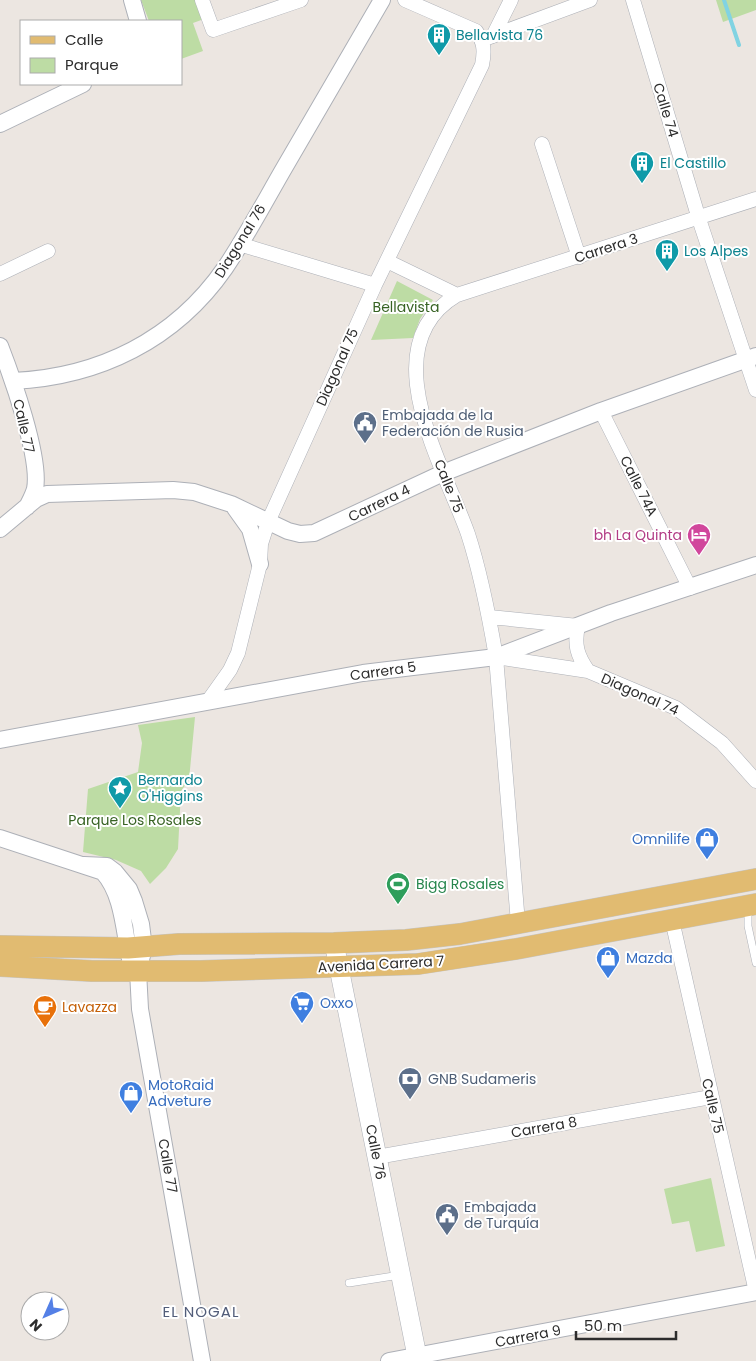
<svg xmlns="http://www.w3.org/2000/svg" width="756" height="1361" font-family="Poppins,sans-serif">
  <rect width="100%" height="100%" fill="#ece6e1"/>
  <path fill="#bddca4" d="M141,0H197L204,19L193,23L203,51L181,59V21H149Z
    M716,0H756V10L723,22Z
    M397,281L433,300L420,319L413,338L371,340Z
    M195,717L189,780L181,791L178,849L166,868L150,884L141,871L116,860L83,852L88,789L138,772L142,743L138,725Z
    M711,1178L725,1246L696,1252L689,1221L672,1224L664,1189Z"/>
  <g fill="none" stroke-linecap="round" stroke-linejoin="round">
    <path stroke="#81d3e2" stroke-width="4" d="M724,0L739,45"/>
    <g stroke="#adb0b7" stroke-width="8">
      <path id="service" d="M748,908V926L756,963
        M349,1283L400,1275"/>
    </g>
    <g stroke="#adb0b7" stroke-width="15">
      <path id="minor" d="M202,0L213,30L301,0
        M633,0L699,219L756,390
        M493,36L511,0
        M482,40L590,0
        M542,144L579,257
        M239,244L375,285
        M387,261L457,295
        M0,274L48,251
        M601,411L690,588
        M490,617L578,626C574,645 577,655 588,671
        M496,657L588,671L676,708L722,743L756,781
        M208,701L230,670L238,653L260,564L261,544L268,522L375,285L482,65C485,50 484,42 476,31L405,0
        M672,920L756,1292
        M518,923L496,657C489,616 481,574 468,534C445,468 370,346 457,295L756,199
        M377,1157L711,1097"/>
    </g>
    <g stroke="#adb0b7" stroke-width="18">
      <path id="tertiary" d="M132,0L138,21
        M0,124L83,84
        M0,346C12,377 41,458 35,489C33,496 30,501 27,507
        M13,381C99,377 175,340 225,268C246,237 264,203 283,170C316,113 349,57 382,0
        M235,508L250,529L260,564
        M0,529L36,499L47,494L173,490L194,492L231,504L288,531L300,534L314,533L443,473L601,411L756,356
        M0,740L363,673L496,657L611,613L756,565
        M0,838L103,872C123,894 124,931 130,959
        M84,865L107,866L115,872L129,889L134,901L141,924L144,948L138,971L140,1009L202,1361
        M389,1361L756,1292"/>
    </g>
    <g stroke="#adb0b7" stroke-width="20">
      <path id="secondary" d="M334,943L418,1361"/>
    </g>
    <g stroke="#c4c4c4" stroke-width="22">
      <path id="primary" d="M0,946L128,948L179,944L334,943L406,940L460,934L756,879
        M0,966L92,971H201L418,964L516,949L756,904"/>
    </g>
    <use href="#service" stroke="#fff" stroke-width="7"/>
    <use href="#minor" stroke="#fff" stroke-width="14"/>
    <use href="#tertiary" stroke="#fff" stroke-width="16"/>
    <use href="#secondary" stroke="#fff" stroke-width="19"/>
    <use href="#primary" stroke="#e1bb71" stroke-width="21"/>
  </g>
  <defs>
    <g id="building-pin" transform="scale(1.25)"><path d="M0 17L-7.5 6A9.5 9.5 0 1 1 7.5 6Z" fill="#0f9aa8" stroke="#fff"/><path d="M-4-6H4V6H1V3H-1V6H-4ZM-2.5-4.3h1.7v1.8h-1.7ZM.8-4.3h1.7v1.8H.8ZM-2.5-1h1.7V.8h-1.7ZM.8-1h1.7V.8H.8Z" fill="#fff"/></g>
    <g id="civic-pin" transform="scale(1.25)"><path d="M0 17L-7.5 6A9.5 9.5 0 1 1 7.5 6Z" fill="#5c6f8a" stroke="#fff"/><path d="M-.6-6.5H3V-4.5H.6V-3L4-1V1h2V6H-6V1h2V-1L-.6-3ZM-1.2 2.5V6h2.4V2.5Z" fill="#fff"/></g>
    <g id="hotel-pin" transform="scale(1.25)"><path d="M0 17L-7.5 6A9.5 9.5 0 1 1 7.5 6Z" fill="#d1479c" stroke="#fff"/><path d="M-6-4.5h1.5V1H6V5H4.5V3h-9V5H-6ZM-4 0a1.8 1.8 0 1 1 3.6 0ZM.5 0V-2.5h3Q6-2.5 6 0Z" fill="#fff"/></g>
    <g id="sight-pin" transform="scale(1.25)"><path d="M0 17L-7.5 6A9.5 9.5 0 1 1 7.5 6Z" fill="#0f9aa8" stroke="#fff"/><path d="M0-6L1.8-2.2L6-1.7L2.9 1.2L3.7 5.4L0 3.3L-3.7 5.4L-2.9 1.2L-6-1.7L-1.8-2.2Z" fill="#fff"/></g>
    <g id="shop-pin" transform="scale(1.25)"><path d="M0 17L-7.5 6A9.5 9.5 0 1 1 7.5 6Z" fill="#3f7fe0" stroke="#fff"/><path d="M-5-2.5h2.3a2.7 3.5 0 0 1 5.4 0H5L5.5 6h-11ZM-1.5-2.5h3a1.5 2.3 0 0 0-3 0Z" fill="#fff"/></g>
    <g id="stadium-pin" transform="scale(1.25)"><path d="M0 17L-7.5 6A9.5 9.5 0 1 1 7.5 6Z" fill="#2e9e5b" stroke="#fff"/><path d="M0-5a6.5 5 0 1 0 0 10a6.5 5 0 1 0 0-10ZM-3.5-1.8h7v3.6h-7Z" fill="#fff"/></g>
    <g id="supermarket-pin" transform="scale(1.25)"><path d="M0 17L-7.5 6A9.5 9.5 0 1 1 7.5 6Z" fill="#3f7fe0" stroke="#fff"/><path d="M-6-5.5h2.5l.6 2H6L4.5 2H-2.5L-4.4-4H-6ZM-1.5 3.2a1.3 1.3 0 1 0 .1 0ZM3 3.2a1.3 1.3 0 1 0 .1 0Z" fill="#fff"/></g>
    <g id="cafe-pin" transform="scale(1.25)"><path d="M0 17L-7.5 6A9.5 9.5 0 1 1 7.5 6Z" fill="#e8710a" stroke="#fff"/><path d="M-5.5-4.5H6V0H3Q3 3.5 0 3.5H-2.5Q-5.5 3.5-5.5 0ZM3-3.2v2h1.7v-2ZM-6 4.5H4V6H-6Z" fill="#fff"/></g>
    <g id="bank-pin" transform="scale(1.25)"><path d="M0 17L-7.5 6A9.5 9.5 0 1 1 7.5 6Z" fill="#5c6f8a" stroke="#fff"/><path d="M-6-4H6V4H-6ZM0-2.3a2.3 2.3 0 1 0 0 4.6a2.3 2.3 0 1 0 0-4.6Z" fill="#fff"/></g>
  </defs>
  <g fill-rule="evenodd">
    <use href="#building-pin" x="439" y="35"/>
    <use href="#building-pin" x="642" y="163"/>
    <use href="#building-pin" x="667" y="251"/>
    <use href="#civic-pin" x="365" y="423"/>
    <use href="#hotel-pin" x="699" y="535"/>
    <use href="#sight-pin" x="120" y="788"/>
    <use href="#shop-pin" x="707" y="839"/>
    <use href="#stadium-pin" x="398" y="884"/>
    <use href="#shop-pin" x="608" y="958"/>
    <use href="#supermarket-pin" x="302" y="1003"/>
    <use href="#cafe-pin" x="45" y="1007"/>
    <use href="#bank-pin" x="410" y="1079"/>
    <use href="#shop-pin" x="131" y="1093"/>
    <use href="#civic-pin" x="447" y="1215"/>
  </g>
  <g text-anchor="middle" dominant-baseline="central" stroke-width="4" stroke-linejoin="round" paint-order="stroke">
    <g font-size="14" fill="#0d838f" stroke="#fff" text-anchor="start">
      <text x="456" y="35">Bellavista 76</text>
      <text x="660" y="163">El Castillo</text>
      <text x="684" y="251">Los Alpes</text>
      <text x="138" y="780">Bernardo<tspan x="138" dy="16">O'Higgins</tspan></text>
    </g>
    <g font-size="14" fill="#2d2d2d" stroke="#fff">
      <text transform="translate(666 110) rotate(73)">Calle 74</text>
      <text transform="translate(240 241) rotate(-58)">Diagonal 76</text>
      <text transform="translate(606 248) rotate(-18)">Carrera 3</text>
      <text transform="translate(337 367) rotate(-66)">Diagonal 75</text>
      <text transform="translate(24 426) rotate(77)">Calle 77</text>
      <text transform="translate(449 486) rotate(68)">Calle 75</text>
      <text transform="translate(639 486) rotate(63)">Calle 74A</text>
      <text transform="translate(379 503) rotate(-26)">Carrera 4</text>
      <text transform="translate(383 671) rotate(-8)">Carrera 5</text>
      <text transform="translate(640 694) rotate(24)">Diagonal 74</text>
      <text transform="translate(381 964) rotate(-3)">Avenida Carrera 7</text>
      <text transform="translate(713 1106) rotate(77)">Calle 75</text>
      <text transform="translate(544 1127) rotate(-10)">Carrera 8</text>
      <text transform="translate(376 1152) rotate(79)">Calle 76</text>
      <text transform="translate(168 1166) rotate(80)">Calle 77</text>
      <text transform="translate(528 1336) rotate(-11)">Carrera 9</text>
    </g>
    <g font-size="14" fill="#386324" stroke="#fff">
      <text x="406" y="307">Bellavista</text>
      <text x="135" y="820">Parque Los Rosales</text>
    </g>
    <g font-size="14" fill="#4e5e75" stroke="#fff" text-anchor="start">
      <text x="382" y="415">Embajada de la<tspan x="382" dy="16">Federación de Rusia</tspan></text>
      <text x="428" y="1079">GNB Sudameris</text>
      <text x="464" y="1207">Embajada<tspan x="464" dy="16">de Turquía</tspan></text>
    </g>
    <g font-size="14" fill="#b23c85" stroke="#fff" text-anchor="end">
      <text x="682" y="535">bh La Quinta</text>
    </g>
    <g font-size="14" fill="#366cbe" stroke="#fff" text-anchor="start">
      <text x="690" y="839" text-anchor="end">Omnilife</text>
      <text x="626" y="958">Mazda</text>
      <text x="320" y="1003">Oxxo</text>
      <text x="148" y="1085">MotoRaid<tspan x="148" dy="16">Adveture</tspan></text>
    </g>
    <g font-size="14" fill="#27864d" stroke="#fff" text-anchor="start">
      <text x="416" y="884">Bigg Rosales</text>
    </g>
    <g font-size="14" fill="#c56008" stroke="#fff" text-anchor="start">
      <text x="62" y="1007">Lavazza</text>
    </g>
    <g font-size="15" letter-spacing="1" fill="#525d79" stroke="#fff">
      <text x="201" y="1311">EL NOGAL</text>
    </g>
  </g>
  <rect x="20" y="20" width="162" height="65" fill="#ffffff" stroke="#ababab"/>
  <rect x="30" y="36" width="25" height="8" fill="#e1bb71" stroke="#ababab"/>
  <text x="65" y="45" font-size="15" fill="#2d2d2d">Calle</text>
  <rect x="30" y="58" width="25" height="15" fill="#bddca4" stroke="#ababab"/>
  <text x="65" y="70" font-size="15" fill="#2d2d2d">Parque</text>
  <g transform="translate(45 1316) rotate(225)"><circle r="24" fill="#ffffff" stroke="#ababab"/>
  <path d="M0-4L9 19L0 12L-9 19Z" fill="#5480e6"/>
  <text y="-8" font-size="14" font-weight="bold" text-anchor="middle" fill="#2d2d2d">N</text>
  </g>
  <path d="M576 1331v8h100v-8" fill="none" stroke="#2d2d2d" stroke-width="2.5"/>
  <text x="584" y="1331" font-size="15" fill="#2d2d2d" stroke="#ffffff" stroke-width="4" paint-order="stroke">50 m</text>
</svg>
